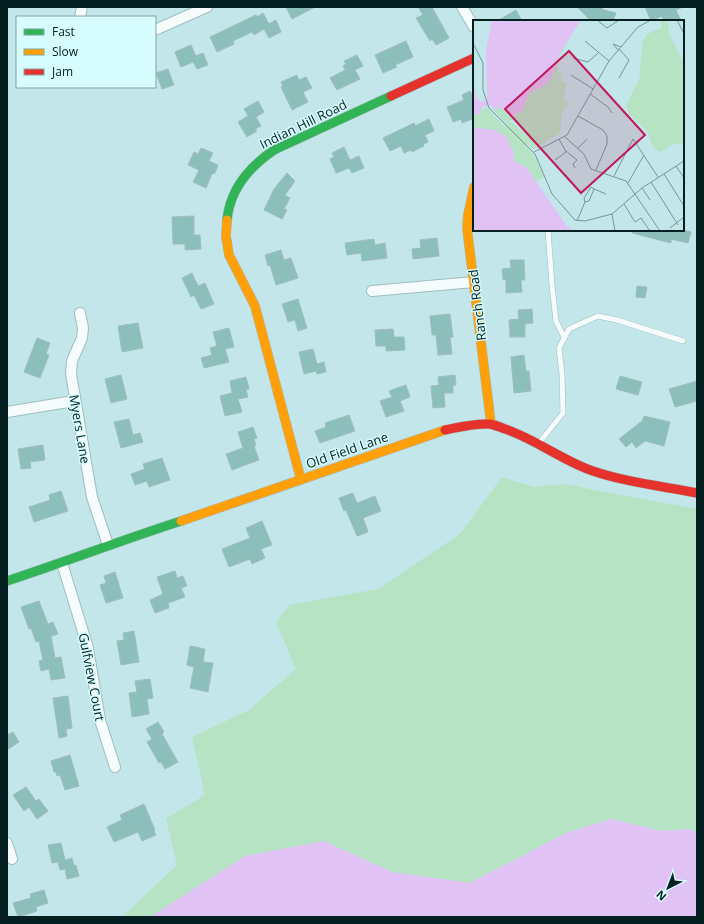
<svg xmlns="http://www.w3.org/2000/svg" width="704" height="924" font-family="'Open Sans',sans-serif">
  <rect width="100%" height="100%" fill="#c2e6e9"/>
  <path fill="#b6e3c4" d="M502,477L534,487L566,484L599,491L697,509V833L690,829L663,831L611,819L566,833L470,883L392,872L324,841L170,905L150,917H122L177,865L166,819L205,795L192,737L249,710L266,695L296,669L276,622L289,605L378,589L460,534Z"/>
  <path fill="#e0c3f4" d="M611,819L662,831L690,829L697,833V917H150L245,856L324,841L392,872L470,883L566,833Z"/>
  <path fill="#8cbfbc" stroke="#a1bdbc" d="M286,7H315L292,19Z
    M418,7H432L449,38L436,45L432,39L430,41L416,18L423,15Z
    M577,7H601L604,10L616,13L613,21H591Z
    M645,7H683L676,10L681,21H664L662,16L651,21Z
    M516,10L522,21H497Z
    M263,13L269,24L276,20L281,32L269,38L264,29L254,35L252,32L233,41L234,44L217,52L210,37L256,15L257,17Z
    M406,41L413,57L395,65L397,67L383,73L375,55Z
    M191,45L196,56L203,53L208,65L197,69L193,62L181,67L175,52Z
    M357,55L363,66L355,70L360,79L337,90L330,78L345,70L343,66L346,64L344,61Z
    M168,69L174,85L162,89L156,73Z
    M297,75L299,80L306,77L312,88L303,92L308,102L292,110L281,87L283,86L281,82Z
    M470,91L473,97L474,96V122L472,119L462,123L461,119L453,122L447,107L464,100L462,95Z
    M258,101L264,112L256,117L261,126L255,129L257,131L247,137L238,122L248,116L244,109Z
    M429,119L434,131L425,135L428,142L423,144L424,146L412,152L411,150L404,153L401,146L390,151L383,138L414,123L415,126Z
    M344,147L350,160L359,156L364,168L352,173L349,168L336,173L330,159L334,157L332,153Z
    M201,148L213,153L209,161L218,165L215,173L212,174L206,188L193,182L199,170L188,165L194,152L198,154Z
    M287,173L295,181L285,195L290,198L284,209L287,210L282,219L264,210L274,189Z
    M194,216V235H200L201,249L185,250V244H173L172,217Z
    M632,230H683L691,232L688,243L671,239V243L632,233Z
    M437,238L439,256L413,259L412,249L421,248L420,240Z
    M374,239L375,245L385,243L387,258L362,261L361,253L347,255L345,243Z
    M281,250L284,260L291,258L298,278L276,285L270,265L268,266L265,255Z
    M510,260H524L525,280H521L522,292L506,293V279L503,280L502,269L511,268Z
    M192,273L198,286L205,283L214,304L201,309L194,295L191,297L182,278Z
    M637,286L647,287L645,298L636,297Z
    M298,299L307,328L298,331L295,320L288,322L282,304Z
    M532,309L533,323L525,324V337H510L509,320L519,319L518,310Z
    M450,314L453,337H450L452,354L438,355L436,335H432L430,316Z
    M138,323L143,348L122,352L118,326Z
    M229,328L234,347L225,349L229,362L204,368L201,358L212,355L210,348L217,346L213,332Z
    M393,329L394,337H404L405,350L386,351V346H376L375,330Z
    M37,338L50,343L46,354L49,355L40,378L24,372Z
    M313,349L317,364L324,362L326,372L317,374L316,371L304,374L299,352Z
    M524,355L526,371H529L531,391L514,393L511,357Z
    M121,375L127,399L111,403L105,379Z
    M455,375L456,385H453V393H444L445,407L433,408L431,386L439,385L438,377Z
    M620,376L642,382L638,395L616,389Z
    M246,377L249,389L246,390L248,397L238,399L242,412L225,416L220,396L232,393L230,381Z
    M697,381V401L675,407L669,389Z
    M406,385L410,397L400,401L404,411L386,417L380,401L392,397L389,391Z
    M349,415L355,431L320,443L315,431L326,427L325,423Z
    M644,416L670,422L664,446L645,441L636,448L632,442L626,447L619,439L642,421Z
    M129,419L133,435L140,433L143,442L121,448L114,422Z
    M253,427L257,438L254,439L256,445L254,446L259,460L232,470L226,454L243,448L238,432Z
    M43,445L45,460L30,462L31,468L21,469L18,449Z
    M162,458L170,480L149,487L147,481L135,485L131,474L145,469L143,464Z
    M61,491L68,511L34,522L29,507L50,500L49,495Z
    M353,493L357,503L375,496L381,511L363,518L368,532L357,536L346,510L344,511L339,498Z
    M262,521L272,545L261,549L265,558L252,564L250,559L229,567L222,549L250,538L246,528Z
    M175,571L177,578L183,576L187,586L181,588L185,597L168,603L169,608L155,613L150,600L163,594L157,577Z
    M115,572L123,598L106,603L100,585L106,583L104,576Z
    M39,601L48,624L53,622L58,634L51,636L55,658L61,657L65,678L51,680L49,669L41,671L39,661L43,660L39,641L36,642L31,628L29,629L21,607Z
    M134,631L139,662L121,665L117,641L124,640L123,633Z
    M190,646L205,649L203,662L213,663L208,692L190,688L194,667L187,665Z
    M150,679L153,698L147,699L149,714L132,717L129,693L137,692L135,681Z
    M68,696L72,728L66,729L67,736L59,738L53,698Z
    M158,722L164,732L162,734L178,762L165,769L161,762L159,763L147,742L152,739L146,729Z
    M13,732L19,742L7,750V735Z
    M70,755L79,786L65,790L60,775L57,776L56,772H54L51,761Z
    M26,787L36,801L39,799L48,811L37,819L29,807L24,811L13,795Z
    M144,804L155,830L154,831L156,835L142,841L138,832L114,842L107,827L122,820L120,815Z
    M61,843L65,860L72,858L74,866L76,865L79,876L67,879L65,869L60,870L58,862L52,863L48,845Z
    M44,890L48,903L36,907L37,911L18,917L13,903L31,898L30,894Z"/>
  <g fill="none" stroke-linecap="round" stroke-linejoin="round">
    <g stroke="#a0bdbf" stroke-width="6">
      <path id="lane" d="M548,230L552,285L556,321L564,337
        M539,443L563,413L562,374L559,348L569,329L598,316L617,320L683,341"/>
    </g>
    <g stroke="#a0bdbf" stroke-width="12">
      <path id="street" d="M462,7L474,27
        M80,17L82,7
        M155,30L207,7
        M372,291L474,282
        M80,313L83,328L82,338L72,361L71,374L92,497L108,545
        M7,412L74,401
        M62,563L88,648L100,720L115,767
        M7,843L12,859"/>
    </g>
    <g stroke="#a0bdbf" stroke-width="10">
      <path id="fast" d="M227,220C230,189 249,167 274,150L391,96
        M7,581C65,562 122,540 181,521"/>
    </g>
    <g stroke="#a0bdbf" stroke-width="10">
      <path id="slow" d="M474,187L468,215L467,228L491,424
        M227,220L226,236L229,255L255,306L301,480
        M181,521L445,430"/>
    </g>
    <g stroke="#a0bdbf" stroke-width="10">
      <path id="jam" d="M391,96L474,58
        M445,430C460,427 475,423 490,424C495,425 500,427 505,429C535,439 560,459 590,470C624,482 661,486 697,493"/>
    </g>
    <use href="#lane" stroke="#f6fbfc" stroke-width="5"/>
    <use href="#street" stroke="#f6fbfc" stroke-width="10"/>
    <use href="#fast" stroke="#30b455" stroke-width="9"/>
    <use href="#slow" stroke="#ff9f0a" stroke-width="9"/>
    <use href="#jam" stroke="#e5322d" stroke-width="9"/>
  </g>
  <g text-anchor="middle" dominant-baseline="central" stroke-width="3" stroke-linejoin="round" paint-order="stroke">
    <g font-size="13" fill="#051f21" stroke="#d6fcfe">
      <text transform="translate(303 124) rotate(-26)">Indian Hill Road</text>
      <text transform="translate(477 305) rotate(-97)">Ranch Road</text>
      <text transform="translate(80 429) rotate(80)">Myers Lane</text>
      <text transform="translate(347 450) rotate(-19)">Old Field Lane</text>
      <text transform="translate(92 677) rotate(79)">Gulfview Court</text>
    </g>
  </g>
  <g transform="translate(473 20)">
    <rect width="211" height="211" fill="#c2e6e9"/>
    <path d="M188,0H194L197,16L211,42V125L200,124L188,132L180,128L175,112L156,94L153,85L166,60L170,20L176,13L188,8ZM105,3L85,40V51L89,54L88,60L94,64L90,78L96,84L89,92L87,113L61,129L56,125L57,122L53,126L61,135L71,157L54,167L0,108V94L14,88L31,106L37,101L52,115L40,100H37L33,104L20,89L29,88L41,96L49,91L56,73L73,65L87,33Z" fill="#b6e3c4"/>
    <path d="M19,0H108L87,33L79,57L73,65L56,73L49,91L38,97L29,88L20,89L17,85L9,87L6,94L0,95V57L3,77L8,82L14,80L13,30ZM0,107L22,110L33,116L41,133V141L54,148L93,205L100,211H0Z" fill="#e0c3f4"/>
    <path fill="none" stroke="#769699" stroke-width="1" d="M124,0L134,8L146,0M204,0L211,14M112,21L136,41M0,23L10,43V70L16,88L62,134L79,174L102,200L112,201L139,194L169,168L211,141M145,30L140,24L148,27M100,38L115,42L125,33M98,55L120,69M146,58L156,40L146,29M117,74L135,87L139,93M105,96L130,110L134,116V124L123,150M92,117L111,134L118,149L153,161L187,211M105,128L114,119M93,131L104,140L100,144L102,148M61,132L94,115L136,41L165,7L178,0M82,140L93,132L86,119M203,146L211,158M191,154L211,186M141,156L160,119L185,157M178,162L205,205M155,163L171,135M118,167L121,169L116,181L112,182L111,178ZM169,168L177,180M121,169L133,174M151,184L162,202L168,198L177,211M139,194L142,211M104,201L112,182M197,208L211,197"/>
    <path fill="#c2185b" fill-opacity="0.15" stroke="#c2185b" stroke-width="2" d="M96,31L172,115L108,173L32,89Z"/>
    <rect width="211" height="211" fill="none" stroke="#051f21" stroke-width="2"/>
  </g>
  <rect width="704" height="924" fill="none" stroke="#051f21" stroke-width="16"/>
  <rect x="16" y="16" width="140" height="72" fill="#d6fcfe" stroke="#82a4a6"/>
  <rect x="24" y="29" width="20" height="6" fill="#30b455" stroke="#82a4a6"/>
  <text x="52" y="36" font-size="12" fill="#051f21">Fast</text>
  <rect x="24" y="49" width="20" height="6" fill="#ff9f0a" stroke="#82a4a6"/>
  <text x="52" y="56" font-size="12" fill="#051f21">Slow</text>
  <rect x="24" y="69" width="20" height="6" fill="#e5322d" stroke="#82a4a6"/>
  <text x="52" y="76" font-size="12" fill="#051f21">Jam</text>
  <g transform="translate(668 888) rotate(222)" stroke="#d6fcfe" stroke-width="3" paint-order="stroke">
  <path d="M0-3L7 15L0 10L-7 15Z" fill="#051f21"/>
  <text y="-6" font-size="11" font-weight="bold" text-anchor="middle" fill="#051f21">N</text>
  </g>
</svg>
